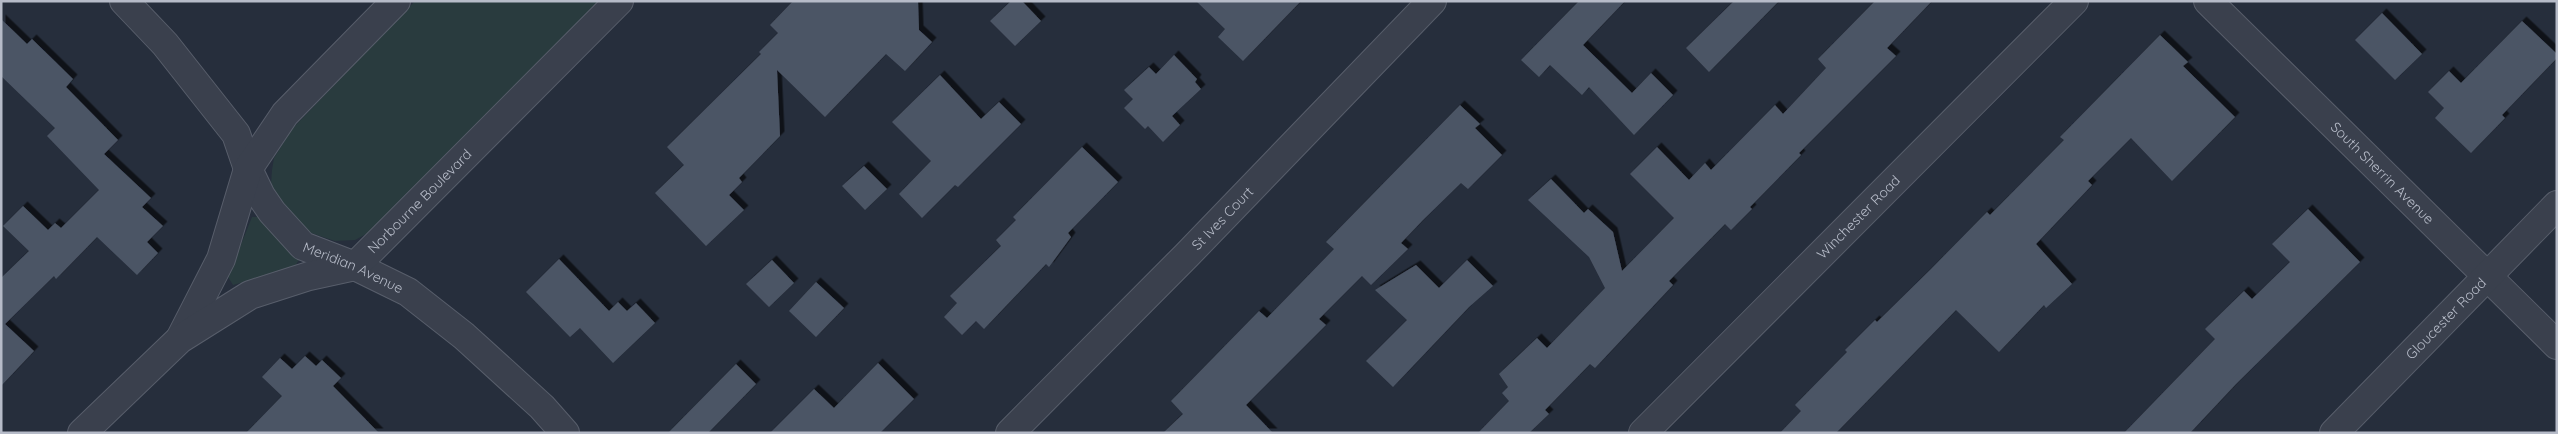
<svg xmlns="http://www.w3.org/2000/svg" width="2558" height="434" font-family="Quicksand,sans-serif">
  <defs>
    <filter id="shadow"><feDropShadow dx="4.5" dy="-4.5" stdDeviation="0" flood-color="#0009"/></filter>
  </defs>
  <rect width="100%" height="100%" fill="#262e3c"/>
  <path fill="#293b3e" d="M415,1H601L372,231L355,240L335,241L308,232L281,206L271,184L272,170L274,158L292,129Z
    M252,217H259L296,254L299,260L293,269L233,285L228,277Z"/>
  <path fill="#4c5565" filter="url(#shadow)" d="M793,1H918L919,30L932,42L905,71L886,54L825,117L777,70L780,136L739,178L742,182L729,195L744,210L706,246L655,193L684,165L667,147L761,54L759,52L778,33L770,25Z
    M1011,1H1022L1041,21L1015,46L990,21Z
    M1196,1H1301L1243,61L1218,37L1225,29Z
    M1579,1H1625L1583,45L1632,93L1651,73L1673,95L1634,135L1589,87L1582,95L1550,65L1539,77L1521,60Z
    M1734,1H1779L1709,72L1686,48Z
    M1875,1H1932L1887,48L1896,56L1799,153L1801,155L1750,207L1752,209L1731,230L1725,224L1669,281L1673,285L1595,368L1590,364L1545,410L1549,414L1529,433H1478L1509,401L1502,393L1508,387L1499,374L1537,338L1547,348L1605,288L1589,257L1528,200L1551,179L1584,213L1588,209L1613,232L1622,271L1674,218L1630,174L1657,147L1689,180L1705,163L1711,170L1775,105L1783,114L1826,68L1818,59Z
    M2382,13L2422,54L2395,80L2355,40Z
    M1,19L27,44L32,39L73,79L66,87L118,140L104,154L151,198L142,207L163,226L147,242L158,253L137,275L97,237L56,279L54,276L5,324L34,351L1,386V278L29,251L3,226L23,206L48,230L55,223L61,228L99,190L47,136L55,128L1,76Z
    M2522,21L2557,54V58L2502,115L2505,118L2471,153L2435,118L2444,108L2428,92L2449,71L2461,83Z
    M2160,35L2188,62L2183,66L2235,117L2172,181L2131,138L2088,181L2092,185L2036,244L2072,284L2046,308L2044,305L1999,352L1956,310L1836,433H1780L1801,411L1795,405L1847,352L1845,350L1875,320L1877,322L1931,269L1987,212L1990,215L2064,140L2060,137Z
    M1174,55L1197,79L1195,82L1201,89L1172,116L1180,125L1163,142L1148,126L1145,129L1124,108L1133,99L1124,90L1149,67L1156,74Z
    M940,75L981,119L999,102L1021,124L958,187L955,185L922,218L899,194L931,161L892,122Z
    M1460,105L1480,124L1475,128L1502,155L1468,189L1461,183L1423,220L1401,243L1408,249L1371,285L1362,276L1319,319L1326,325L1246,405L1273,433H1163L1183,414L1171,401L1259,311L1267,318L1334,249L1326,242Z
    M1082,147L1118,182L1068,233L1071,237L1049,267L1046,264L984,329L976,321L962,335L944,317L957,303L950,296L1001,246L996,240L1016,220L1013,217Z
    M864,166L887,189L865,210L842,186Z
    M2308,209L2360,262L2236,384L2190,433H2124L2215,339L2205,329L2244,291L2252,299L2290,262L2272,244Z
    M559,259L609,311L618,302L627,311L636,303L655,323L613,363L580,328L570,337L526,292Z
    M772,260L794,283L769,307L746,284Z
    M1467,260L1493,286L1469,307L1393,387L1366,361L1407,320L1375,290L1416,265L1439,288Z
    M816,282L844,308L816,337L789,311Z
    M305,356L316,366L322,360L341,378L333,386L379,433H246L282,396L262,377L280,358L292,369Z
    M878,363L914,399L880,433H770L814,389L834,408Z
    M736,364L756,384L708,433H668Z"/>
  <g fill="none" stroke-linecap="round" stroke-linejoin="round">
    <g stroke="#585e6b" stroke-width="30">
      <g id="minor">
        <path id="s1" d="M124,1L165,44L236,134L248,169L261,196L272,212L303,246L355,266L408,292L464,336L542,407L565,433"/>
        <path id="s2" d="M2208,1L2557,345"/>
        <path d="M181,337L221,259L248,169L285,114L396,1"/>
        <path id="s3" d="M82,433L180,339L250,295L309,276L355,266L619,1"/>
        <path id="s4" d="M1010,433L1186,256L1432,1"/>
        <path id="s5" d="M1643,433L2074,1"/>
        <path id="s6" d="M2334,433L2557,205"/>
      </g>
    </g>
    <use href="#minor" stroke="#3a404d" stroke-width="28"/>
  </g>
  <g text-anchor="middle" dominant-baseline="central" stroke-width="4" stroke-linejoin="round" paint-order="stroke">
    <g font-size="14" fill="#b6bbc8" stroke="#1f2532">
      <text stroke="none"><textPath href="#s2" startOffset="245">South Sherrin Avenue</textPath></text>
      <text stroke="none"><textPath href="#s3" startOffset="419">Norbourne Boulevard</textPath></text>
      <text stroke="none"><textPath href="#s5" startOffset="305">Winchester Road</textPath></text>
      <text stroke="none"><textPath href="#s4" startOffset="302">St Ives Court</textPath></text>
      <text stroke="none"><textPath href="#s1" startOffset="361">Meridian Avenue</textPath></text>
      <text stroke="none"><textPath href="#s6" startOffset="160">Gloucester Road</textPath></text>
    </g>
  </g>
  <rect width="2558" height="434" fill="none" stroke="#b6bbc8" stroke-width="5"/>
</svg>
